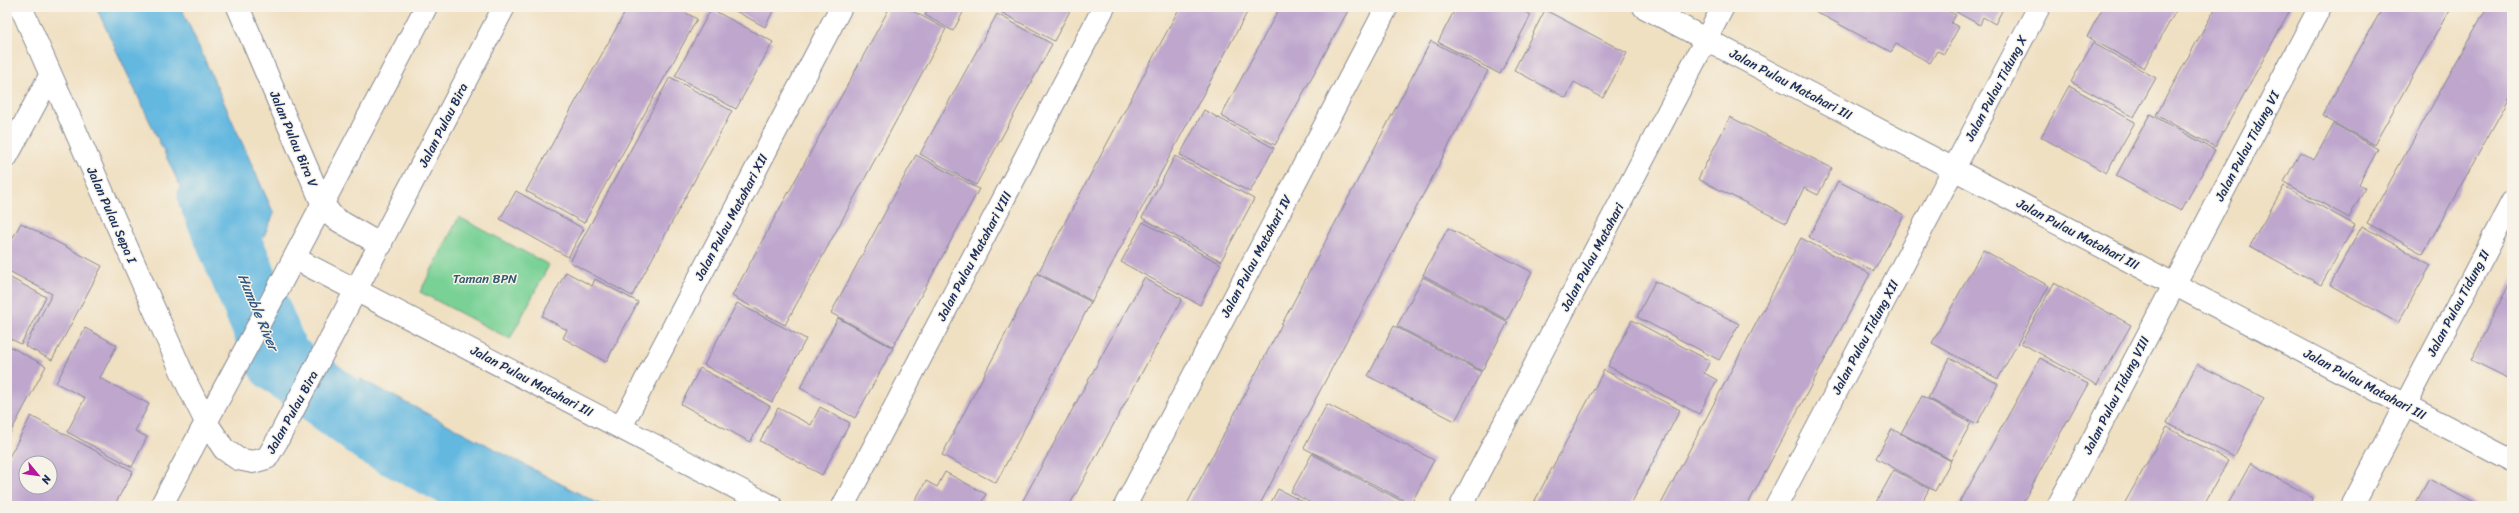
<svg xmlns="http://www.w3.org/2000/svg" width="2519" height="513" font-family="Sriracha,sans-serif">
  <rect width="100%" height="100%" fill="#f7f3e8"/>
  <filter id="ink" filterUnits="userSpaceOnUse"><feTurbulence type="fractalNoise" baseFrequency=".025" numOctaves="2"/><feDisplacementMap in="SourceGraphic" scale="8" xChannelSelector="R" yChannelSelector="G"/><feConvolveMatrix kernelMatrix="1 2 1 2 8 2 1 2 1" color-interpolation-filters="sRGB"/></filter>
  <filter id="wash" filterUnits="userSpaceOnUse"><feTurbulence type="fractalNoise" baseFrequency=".012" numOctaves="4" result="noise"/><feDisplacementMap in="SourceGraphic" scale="16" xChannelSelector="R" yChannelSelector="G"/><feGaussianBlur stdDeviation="0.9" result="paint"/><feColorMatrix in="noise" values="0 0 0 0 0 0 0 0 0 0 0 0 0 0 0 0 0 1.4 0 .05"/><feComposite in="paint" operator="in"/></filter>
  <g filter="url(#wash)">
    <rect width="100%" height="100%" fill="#f0e0c2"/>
    <path fill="#79d196" stroke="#4a807a" d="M459,217L549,265L510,339L420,292Z"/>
    <path fill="#64b8e0" stroke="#40749f" d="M96,7H181L274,214L234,301Z
      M361,379L603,506H487L340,427Z"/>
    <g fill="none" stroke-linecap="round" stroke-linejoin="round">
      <path stroke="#64b8e0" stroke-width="65" d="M210,196L279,361L378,435L515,506"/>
    </g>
    <g id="blocks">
      <path fill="#bea6cd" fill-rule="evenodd" d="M628,7H675L697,19L584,223L526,191Z
        M728,7H775L765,27Z
        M890,7H905L946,29L785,325L732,296Z
        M929,7H966L953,31L925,15Z
        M997,7H1072L1054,41L995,9Z
        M1180,7H1250L1092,301L1038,273Z
        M1280,7H1350L1275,145L1221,116Z
        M1456,7H1516L1531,15L1500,74L1438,42Z
        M1807,7H1940L1956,15L1951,23L1959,27L1944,54L1937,51L1930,63L1896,44L1891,52Z
        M1947,7H2004L1995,24L1983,17L1980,25Z
        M2103,7H2178L2144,68L2087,37Z
        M2216,7H2292L2215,147L2156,115Z
        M2383,7H2451L2374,145L2322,116Z
        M2487,7H2512V93L2423,254L2367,223Z
        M711,9L773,42L736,109L675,76Z
        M1545,10L1627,53L1603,98L1574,82L1566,98L1514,70Z
        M997,14L1052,44L976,185L920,154Z
        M1431,41L1488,71L1350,334L1259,506H1186Z
        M2093,43L2156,78L2134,117L2071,82Z
        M670,77L732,111L632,296L570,262Z
        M2069,86L2135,122L2106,173L2041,137Z
        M1204,110L1274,148L1250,192L1180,155Z
        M2150,114L2215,150L2181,211L2116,176Z
        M1730,117L1832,168L1818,195L1804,188L1786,223L1698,179Z
        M2334,124L2378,149L2359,184L2365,188L2349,218L2284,182L2300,152L2314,160Z
        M916,155L979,189L893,347L831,313Z
        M1175,156L1254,199L1221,261L1142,218Z
        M1838,181L1904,215L1874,271L1809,237Z
        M2284,186L2355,225L2321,285L2250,246Z
        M516,191L584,229L568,257L500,219Z
        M1143,222L1221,264L1200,305L1121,262Z
        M21,223L102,266L52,360L25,346L52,294L7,270V248Z
        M2362,226L2431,265L2398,323L2330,285Z
        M1448,228L1532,272L1507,320L1423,275Z
        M1801,238L1870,274L1813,382L1747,506H1660Z
        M1983,250L2049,286L1998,379L1932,343Z
        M566,272L592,286L595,279L638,302L606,362L563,338L567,330L542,316Z
        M1037,274L1091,302L996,483L942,455Z
        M7,276L46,297L21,344L7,337Z
        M1423,277L1508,322L1482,371L1397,326Z
        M1144,278L1182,299L1069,506H1030L1022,502Z
        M2512,278V380L2471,360Z
        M1655,281L1739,324L1719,360L1637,317Z
        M2054,283L2131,325L2097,385L2021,343Z
        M737,303L806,339L772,402L704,365Z
        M838,318L893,348L855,418L800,388Z
        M1632,320L1710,361L1704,373L1717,380L1699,414L1608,366Z
        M1394,326L1481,372L1455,421L1368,376Z
        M85,328L117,345L100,378L149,404L135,431L147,437L132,467L67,432L85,398L56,383Z
        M7,345L46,366L7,439Z
        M1950,358L1998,384L1977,424L1928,398Z
        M2040,358L2088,384L2066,423L2021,506H1958Z
        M2197,364L2264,398L2234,457L2167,423Z
        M700,368L770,406L750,442L681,404Z
        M1604,370L1680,410L1630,506H1532Z
        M1922,396L1971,423L1951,460L1901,433Z
        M1327,404L1434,460L1411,504L1304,448Z
        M820,407L850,423L822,475L760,441L778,408L811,425Z
        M31,416L133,471L114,506H7V461ZM26,463H50V487H26Z
        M2167,427L2228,461L2203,506H2123Z
        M1892,429L1951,461L1935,491L1876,458Z
        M1312,454L1407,504L1406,506H1316L1291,492Z
        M2251,463L2313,498L2308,506H2227Z
        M1894,470L1929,489L1920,506H1874Z
        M945,472L986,494L980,506H912L926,481L937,487Z
        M2429,479L2480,506H2414Z
        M1278,489L1311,506H1269Z"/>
    </g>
  </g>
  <g filter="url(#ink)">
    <use href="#blocks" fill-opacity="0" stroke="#868890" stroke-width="1"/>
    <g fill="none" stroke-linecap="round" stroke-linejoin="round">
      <g stroke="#868890" stroke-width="24">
        <path id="street" d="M21,7L188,386L206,422L224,449L238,459L253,462L267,458L277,441L504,7
          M238,7L322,203L334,218L381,245
          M1644,7L2512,461
          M7,156L50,76
          M294,258L771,506
          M621,427L841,7
          M161,506L281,283L426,7
          M843,506L1104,7
          M1125,506L1387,7
          M1461,506L1723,7
          M1776,506L2039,7
          M2058,506L2320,7
          M2352,506L2512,202"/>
      </g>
      <use href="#street" stroke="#fff" stroke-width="22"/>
    </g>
  </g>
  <g text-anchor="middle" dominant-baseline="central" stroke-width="3" stroke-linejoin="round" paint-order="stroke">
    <g font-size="13" fill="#1b2f5e" stroke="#f7f3e8">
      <text transform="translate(1791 84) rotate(28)">Jalan Pulau Matahari III</text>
      <text transform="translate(1996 88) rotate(-62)">Jalan Pulau Tidung X</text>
      <text transform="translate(443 125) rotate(-63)">Jalan Pulau Bira</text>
      <text transform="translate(294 139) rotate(67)">Jalan Pulau Bira V</text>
      <text transform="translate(2247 146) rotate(-62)">Jalan Pulau Tidung VI</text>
      <text transform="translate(112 215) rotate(66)">Jalan Pulau Sepa I</text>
      <text transform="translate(731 217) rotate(-62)">Jalan Pulau Matahari XII</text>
      <text transform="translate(2078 234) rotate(28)">Jalan Pulau Matahari III</text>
      <text transform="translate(974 256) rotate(-62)">Jalan Pulau Matahari VIII</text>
      <text transform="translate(1256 256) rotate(-62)">Jalan Pulau Matahari IV</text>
      <text transform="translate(1592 257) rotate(-62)">Jalan Pulau Matahari</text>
      <text transform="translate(2458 303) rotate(-62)">Jalan Pulau Tidung II</text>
      <text transform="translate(1865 337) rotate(-62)">Jalan Pulau Tidung XII</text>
      <text transform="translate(532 381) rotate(28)">Jalan Pulau Matahari III</text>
      <text transform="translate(2365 384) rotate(28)">Jalan Pulau Matahari III</text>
      <text transform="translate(2116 395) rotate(-63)">Jalan Pulau Tidung VIII</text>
      <text transform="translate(292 412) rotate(-61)">Jalan Pulau Bira</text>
    </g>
    <g font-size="13" fill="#32586c" stroke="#f7f3e8">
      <text x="485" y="278">Taman BPN</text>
    </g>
    <g font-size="14" font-style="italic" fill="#315885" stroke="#f7f3e8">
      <text transform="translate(258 312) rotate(67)">Humble River</text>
    </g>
  </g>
  <rect width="2519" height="513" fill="none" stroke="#f7f3e8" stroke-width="24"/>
  <g transform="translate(38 475) rotate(119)"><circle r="19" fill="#f7f3e8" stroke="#9fa5b1"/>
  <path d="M0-3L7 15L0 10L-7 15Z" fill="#b5179e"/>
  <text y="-6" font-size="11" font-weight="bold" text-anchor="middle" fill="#1b2f5e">N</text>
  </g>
</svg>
